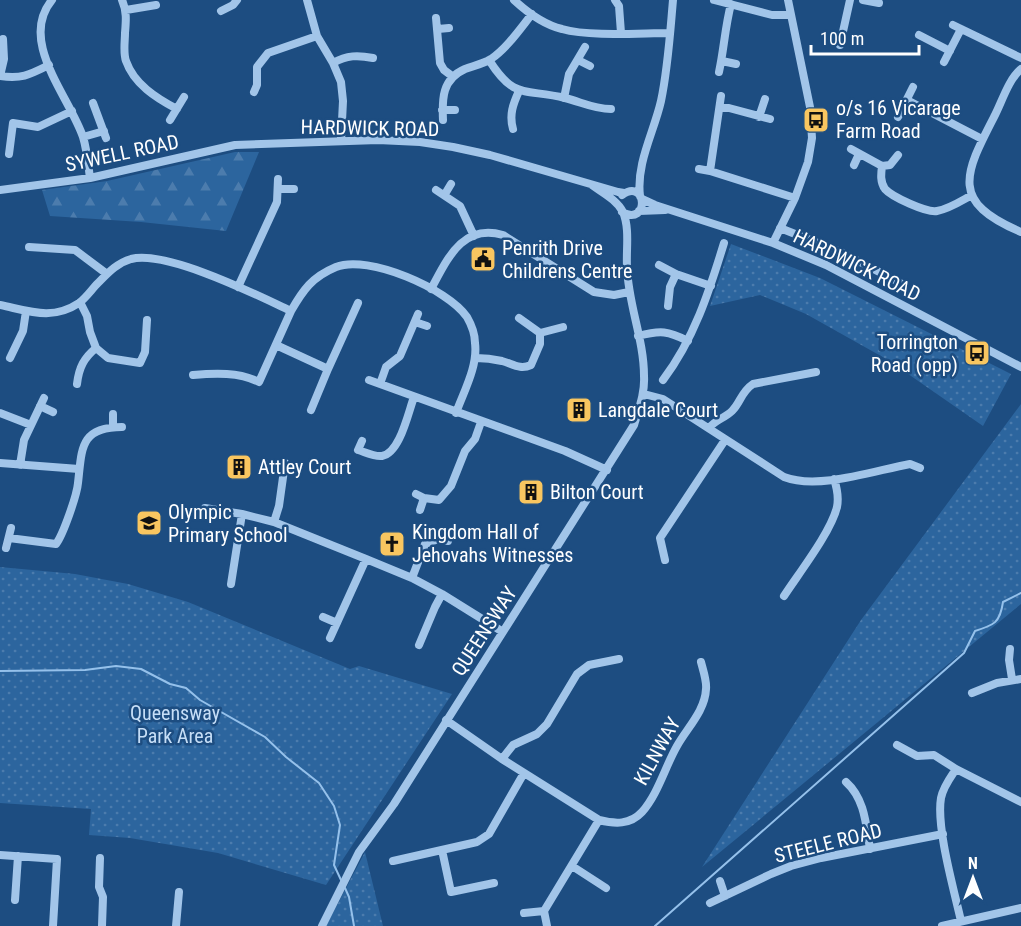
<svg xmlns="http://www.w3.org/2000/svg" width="1021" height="926" font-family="'Roboto Condensed',sans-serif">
  <defs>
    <pattern id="grass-dots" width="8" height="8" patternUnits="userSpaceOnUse" patternTransform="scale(1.5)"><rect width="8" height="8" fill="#2c659e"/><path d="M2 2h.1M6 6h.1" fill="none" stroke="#4c7cad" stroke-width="1.8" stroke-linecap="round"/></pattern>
    <pattern id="forest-firs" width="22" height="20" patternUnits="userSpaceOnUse" patternTransform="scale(1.5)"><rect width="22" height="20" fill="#2c659e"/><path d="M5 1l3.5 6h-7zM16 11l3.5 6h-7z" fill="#4c7cad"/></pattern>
  </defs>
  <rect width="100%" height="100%" fill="#1d4d81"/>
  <path fill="url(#grass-dots)" d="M731,244L820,278L1011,374L983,426L888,360L806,314L760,295L710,306Z
    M1021,404V604L702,867L861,620Z
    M0,567L75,574L128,584L188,602L350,669L359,666L452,694L326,885L218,853L130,838L89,835L91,809L0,803Z
    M365,852L383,926H326Z"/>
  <path fill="url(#forest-firs)" d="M235,152H259L226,231L141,222L50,216L42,190L107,181Z"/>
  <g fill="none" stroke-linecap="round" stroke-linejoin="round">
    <path stroke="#95c1eb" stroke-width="2" d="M0,671L85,670L116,666L141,669L170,684L186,688L200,700L265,737L286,757L319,783L334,806L340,825L334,865L341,880
      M345,888L349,897L354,926
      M655,926L964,653L975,631C994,625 1000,623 1003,602L1021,593"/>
    <path stroke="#a2c5e9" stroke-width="8" d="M52,0C18,41 69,96 83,137C87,150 88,164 90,178
      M122,0C127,11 126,21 125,33C125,41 123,53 126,61C134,84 156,98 177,109
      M307,0L317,36L333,63L341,82L343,101L341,141
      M514,0C527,12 545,25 562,29C590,37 640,33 670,33
      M615,0L619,6L621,33
      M714,0L772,15H790
      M863,0L879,3
      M126,10L156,5
      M221,11L233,5L237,0
      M436,18L440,63L444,70L452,76
      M953,25L1021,58
      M438,29L449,28
      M919,35L950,51
      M840,45L850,0
      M489,60C515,101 525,88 565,98C581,102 594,109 611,109
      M578,60L590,66
      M722,61L736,64
      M944,62L961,29
      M333,63C347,55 358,55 373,58
      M1021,69C1008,80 1002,102 994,117C964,175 950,202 1021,232
      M719,72C724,49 725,27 731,4
      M0,76C22,79 29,75 49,65
      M0,76L4,59L3,39
      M254,92L257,85V67L268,53L317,36
      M564,98L569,74L585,47
      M907,100L982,139
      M93,103L106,138
      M721,108H729L770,119
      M442,110H455
      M759,117L765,99
      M898,117L913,87
      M170,120L184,97
      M443,120C442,99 442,79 465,69C473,66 483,64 491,59C507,48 520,29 532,14
      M513,129C509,115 513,104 519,91
      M83,137L104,131
      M851,149L882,166C881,174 880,182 885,189C892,197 927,213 937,211C949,209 961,201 972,195
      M9,154L13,123L38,127L72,111
      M854,165L859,154
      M882,166L890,165L898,155
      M699,169L710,171L795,198
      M710,171L721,96
      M278,189H294
      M0,190L90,178L235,145L378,140L420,142L453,147L490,155L618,192L624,193
      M436,190L460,206L474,236
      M445,194L451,184
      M622,195C647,177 650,227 622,212
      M640,196C636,163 654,132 661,101C668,68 670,34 673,0
      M642,199L655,205L773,243L826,265L1021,367
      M639,211L665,210
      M780,228L843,253L904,285
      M773,243L795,198L808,162L812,138L810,107L788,0
      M29,247L75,250L107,274
      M659,265L676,274L711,286
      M238,287L277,202L278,179
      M431,289C447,260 462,223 503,235L594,292L614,295L629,292
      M80,302L87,316L90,332L96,348L108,358L140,363L145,352L147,320
      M0,305C29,311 52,321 79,303C86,298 92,289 98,283C108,273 117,263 131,259C167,250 257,295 291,311C303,290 312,277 336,267C368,254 448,289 467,317C471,324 475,334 475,343C478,366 464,391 456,413
      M668,306L670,287L676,274
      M415,322L427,326
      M540,333L563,327
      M638,336C661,330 668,331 688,341
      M276,345L328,369L311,410
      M10,358L23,331L26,311
      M476,358C484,358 493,359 502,361C513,364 520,370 531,365L540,344V333L519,318
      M328,369L358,303
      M193,375C215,373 239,372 259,382L291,311
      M369,380L565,451L607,470
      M663,380C694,339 709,292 724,243
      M77,384C79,367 84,358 96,348
      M380,384L386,367L400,356L418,314
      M644,394L663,399L784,477C818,490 873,471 910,464L920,468
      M40,406L53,412
      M0,413L31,425
      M113,427V414
      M709,428C715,420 725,418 732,411C741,402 741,392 753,384L816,372
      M362,441L358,450C365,452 374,457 382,456C400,453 408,413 414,397
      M0,463L79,469
      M20,465L24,440L44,398
      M416,494L424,498L439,500L451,486L465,451L475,439L481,422
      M205,508L242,514L274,522L366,559L412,578L442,594L503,632
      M420,510L424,498
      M274,522L279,506L285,463
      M9,538L56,544C63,535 77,495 78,483C82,450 79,427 122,427
      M6,548L11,528
      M665,560L660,538L725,440
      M412,578L425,544L438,539L448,541
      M231,584L242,514
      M784,596C799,573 831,532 837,507C839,497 837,488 834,479
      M323,617L337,623
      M330,638L366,559
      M419,645L435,607L442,594
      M1010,649L1009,660L1012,679
      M972,693L997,683L1021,679
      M446,720L502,759L599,820C615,824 630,825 642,812C658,794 665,767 677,746C687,728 705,711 706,689C707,681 703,670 701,662
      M897,745L917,756L934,755L956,769L1021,802
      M502,759L513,745L537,734L547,724L577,674L589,665L619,659
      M956,769C950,778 943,787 941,798C936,827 954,890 961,921
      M846,782C865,799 866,825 870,849
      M442,850L451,892L494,883
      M0,855L57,859L53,926
      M100,858L99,887L103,897L102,926
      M393,861L477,842L489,834L524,773
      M572,866L606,888
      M720,881L725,896
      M15,900L18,856
      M710,903L771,874L791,866L821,858L943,834
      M544,911L547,926
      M524,913L544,911L599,820
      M176,926L179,892
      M322,926L359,852L394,804L634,425C639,408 645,393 644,376C644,339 628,304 627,267C626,249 630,229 623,212C617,200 603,193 592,185
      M942,926L1021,908"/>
  </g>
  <defs>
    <g id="bus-square" transform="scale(1.35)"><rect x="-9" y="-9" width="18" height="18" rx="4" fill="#f9c660" stroke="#1d4d81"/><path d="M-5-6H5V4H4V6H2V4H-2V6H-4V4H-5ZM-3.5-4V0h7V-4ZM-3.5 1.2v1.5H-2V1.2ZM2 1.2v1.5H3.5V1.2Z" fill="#111"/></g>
    <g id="civic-square" transform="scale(1.35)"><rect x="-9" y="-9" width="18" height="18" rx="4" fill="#f9c660" stroke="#1d4d81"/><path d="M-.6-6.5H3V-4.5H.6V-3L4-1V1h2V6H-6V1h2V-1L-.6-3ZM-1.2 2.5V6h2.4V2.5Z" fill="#111"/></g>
    <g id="building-square" transform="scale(1.35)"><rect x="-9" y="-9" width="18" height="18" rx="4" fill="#f9c660" stroke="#1d4d81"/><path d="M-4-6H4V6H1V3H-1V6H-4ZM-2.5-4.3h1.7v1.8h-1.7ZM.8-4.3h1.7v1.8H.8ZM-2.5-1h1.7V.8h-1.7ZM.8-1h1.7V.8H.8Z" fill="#111"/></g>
    <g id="school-square" transform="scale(1.35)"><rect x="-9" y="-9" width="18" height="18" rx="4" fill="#f9c660" stroke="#1d4d81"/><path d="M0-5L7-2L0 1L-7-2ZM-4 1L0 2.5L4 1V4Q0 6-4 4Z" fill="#111"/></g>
    <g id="church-square" transform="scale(1.35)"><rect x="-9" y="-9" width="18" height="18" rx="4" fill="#f9c660" stroke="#1d4d81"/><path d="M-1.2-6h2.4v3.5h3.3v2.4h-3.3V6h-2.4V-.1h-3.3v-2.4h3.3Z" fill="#111"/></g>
  </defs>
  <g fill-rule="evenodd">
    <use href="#bus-square" x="816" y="120"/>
    <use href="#civic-square" x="483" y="259"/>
    <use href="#bus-square" x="977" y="353"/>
    <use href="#building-square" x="579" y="410"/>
    <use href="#building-square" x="239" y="467"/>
    <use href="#building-square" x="531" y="492"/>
    <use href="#school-square" x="149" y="523"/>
    <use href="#church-square" x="392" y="544"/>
  </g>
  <g text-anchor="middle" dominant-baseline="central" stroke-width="5" stroke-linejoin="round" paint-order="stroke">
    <g font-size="20" fill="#fff" stroke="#1d4d81" text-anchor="start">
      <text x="836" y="108">o/s 16 Vicarage<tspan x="836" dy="23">Farm Road</tspan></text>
      <text x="502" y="248">Penrith Drive<tspan x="502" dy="23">Childrens Centre</tspan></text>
      <text x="958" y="342" text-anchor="end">Torrington<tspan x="958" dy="23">Road (opp)</tspan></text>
      <text x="598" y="410">Langdale Court</text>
      <text x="258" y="467">Attley Court</text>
      <text x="550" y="492">Bilton Court</text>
      <text x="168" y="512">Olympic<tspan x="168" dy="23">Primary School</tspan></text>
      <text x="412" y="532">Kingdom Hall of<tspan x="412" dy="23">Jehovahs Witnesses</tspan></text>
    </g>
    <g font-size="20" fill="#fff" stroke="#1d4d81">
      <text transform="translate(370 128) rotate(1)">HARDWICK ROAD</text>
      <text transform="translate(122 153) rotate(-12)">SYWELL ROAD</text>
      <text transform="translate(857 265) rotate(26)">HARDWICK ROAD</text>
      <text transform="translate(484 631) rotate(-57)">QUEENSWAY</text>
      <text transform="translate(657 751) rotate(-61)">KILNWAY</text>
      <text transform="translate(828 843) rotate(-14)">STEELE ROAD</text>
    </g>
    <g font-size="20" fill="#c6def7" stroke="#1d4d81">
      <text x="175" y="713">Queensway<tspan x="175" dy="23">Park Area</tspan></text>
    </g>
  </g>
  <g transform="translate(973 878)" stroke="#1d4d81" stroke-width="4.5" paint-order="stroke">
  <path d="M0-4.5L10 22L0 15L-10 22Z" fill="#ffffff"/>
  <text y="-9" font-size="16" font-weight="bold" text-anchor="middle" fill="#ffffff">N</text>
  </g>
  <path d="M811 45v9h108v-9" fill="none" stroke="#ffffff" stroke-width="3"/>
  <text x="820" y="45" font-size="18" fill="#ffffff" stroke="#1d4d81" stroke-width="4.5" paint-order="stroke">100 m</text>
</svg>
